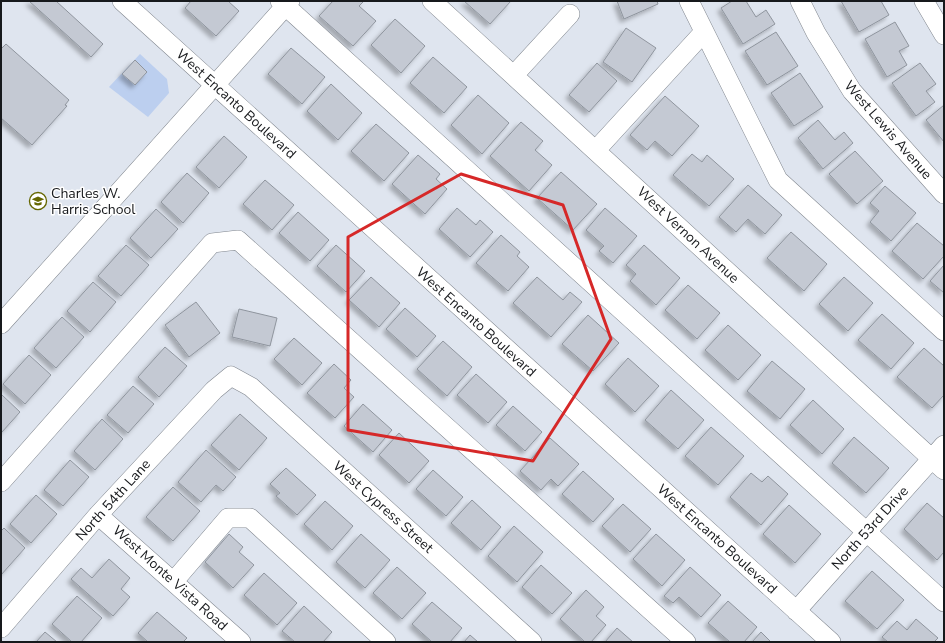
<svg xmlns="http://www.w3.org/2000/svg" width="945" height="643" font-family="'Nunito Sans',sans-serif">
  <defs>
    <filter id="shadow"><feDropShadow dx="-3.5" dy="3.5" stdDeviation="2" flood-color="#0004"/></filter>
  </defs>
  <rect width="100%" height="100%" fill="#dfe5ef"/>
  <path fill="#bccfef" d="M140,54L167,79L169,93L148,117L109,87Z"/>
  <path fill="#c4c9d3" stroke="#8f959e" filter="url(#shadow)" d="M29,1H56L103,44L91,57Z
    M191,1H228L239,11L216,36L185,8Z
    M333,1H364L359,6L376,21L353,46L319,16Z
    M464,1H511L490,24Z
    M617,1H657L658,4L624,19Z
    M732,1H746L756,17L766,10L775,24L743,44L721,8Z
    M841,1H881L889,15L859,32Z
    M395,19L425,46L401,73L371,45Z
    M895,22L909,46L899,51L907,65L887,77L865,39Z
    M626,28L656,48L632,82L603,62Z
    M776,32L798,66L767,85L745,51Z
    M6,44L69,100L65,105L67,106L32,145L1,118V47L2,48Z
    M291,48L325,77L302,104L268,74Z
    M433,57L467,87L444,113L410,83Z
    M135,60L147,72L135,85L122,74Z
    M597,63L617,81L589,112L569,95Z
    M920,63L936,84L926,91L935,102L916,116L892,83Z
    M800,73L823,107L794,126L771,93Z
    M331,84L362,113L338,140L307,111Z
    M478,95L509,123L482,154L451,125Z
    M665,96L699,126L672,156L655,141L647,150L630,135Z
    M944,105V142L926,120Z
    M818,120L835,140L844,132L853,143L823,169L798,138Z
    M521,122L543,141L535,150L552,165L529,191L490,156Z
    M376,124L409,153L384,181L351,151Z
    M224,136L247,157L219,188L196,167Z
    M855,151L883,181L857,204L829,174Z
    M692,154L702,162L707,155L734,179L709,206L673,175Z
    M418,155L440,174L436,179L447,189L425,214L392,184Z
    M561,172L597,204L573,230L537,198Z
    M187,173L209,193L183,223L161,202Z
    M265,180L294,205L272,230L243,204Z
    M748,185L782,215L765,234L748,219L736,232L719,217Z
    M885,186L916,213L891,241L870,222L879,211L870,203Z
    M457,208L476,225L480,220L493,232L470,257L439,229Z
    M605,208L637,236L613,263L599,251L604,246L586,230Z
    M156,209L178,229L151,258L130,238Z
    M298,212L329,240L310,261L279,233Z
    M917,223L944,246V256L923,279L892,251Z
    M791,232L827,264L804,291L767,258Z
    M501,235L520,252L517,256L529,267L508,291L476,263Z
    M126,245L149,265L121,296L98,276Z
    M336,245L365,271L346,292L317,266Z
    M644,245L680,278L656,305L630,281L636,274L626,265Z
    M944,265V293L930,281Z
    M371,277L400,303L379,327L349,300Z
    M537,277L563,300L570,292L582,302L551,337L513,303Z
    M844,277L873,303L848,331L819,304Z
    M93,282L116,302L90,332L67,311Z
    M688,285L720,313L697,339L665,310Z
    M196,302L220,333L189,357L165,325Z
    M405,308L436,336L417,357L386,329Z
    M239,309L277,318L270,346L232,337Z
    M882,314L914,343L891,369L858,340Z
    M588,315L619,343L593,371L562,344Z
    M62,317L84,337L56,368L34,348Z
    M728,325L761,355L738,380L705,350Z
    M294,338L322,363L302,385L274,359Z
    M443,341L472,367L447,396L417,369Z
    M165,347L187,366L159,397L138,377Z
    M924,348L944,366V395L932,408L897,377Z
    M29,355L51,375L25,404L3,384Z
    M628,358L659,386L635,412L605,384Z
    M772,361L805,389L780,419L747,391Z
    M334,364L351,380L344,388L354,397L335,418L307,393Z
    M476,374L507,402L488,423L457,395Z
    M133,386L154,404L128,433L107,415Z
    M671,390L704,420L678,449L645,420Z
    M1,394L20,412L2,432L1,431Z
    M813,400L844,429L822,454L790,425Z
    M363,404L392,430L373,452L344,426Z
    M513,406L542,432L525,451L496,425Z
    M240,414L267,438L239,470L211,445Z
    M102,419L123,439L95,470L74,451Z
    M711,427L744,456L718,485L685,456Z
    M399,433L429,461L409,483L379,455Z
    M854,437L889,468L866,493L832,463Z
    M550,438L579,464L558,486L551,479L541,490L520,471Z
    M206,450L236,477L223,491L216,485L201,502L178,482Z
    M70,460L89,477L63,506L44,490Z
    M286,468L316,495L297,515L276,496L280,493L270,484Z
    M433,470L463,497L446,516L416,489Z
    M583,471L614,499L593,522L562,494Z
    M751,473L762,482L768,476L788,494L761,525L730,497Z
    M173,487L200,511L173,541L146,517Z
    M36,495L57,514L31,543L10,524Z
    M472,500L501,527L481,550L451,523Z
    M325,501L353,526L332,550L304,524Z
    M927,503L944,518V552L937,560L904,529Z
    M623,504L651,529L630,552L602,526Z
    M789,505L821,534L795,563L763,534Z
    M514,526L543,552L517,582L488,556Z
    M4,528L25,548L1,575V531Z
    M229,534L243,547L239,552L254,565L233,588L205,562Z
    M361,534L390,560L365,588L336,562Z
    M656,534L685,560L662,586L633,559Z
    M109,559L130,578L121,589L130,597L113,616L71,579L81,568L92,578Z
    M541,565L572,593L552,614L522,587Z
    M397,567L426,593L402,619L373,593Z
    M690,567L721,595L701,617L679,597L673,603L664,596Z
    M872,571L904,600L877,629L845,601Z
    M264,573L297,603L277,625L244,595Z
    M586,590L604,607L596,616L606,625L591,642H585L560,619Z
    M77,596L102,618L81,642H72L52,624Z
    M728,601L757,627L744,642H730L708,623Z
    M432,602L462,628L450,642H432L412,624Z
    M304,606L332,632L323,642H295L282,631Z
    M157,612L187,638L183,642H148L138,633Z
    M916,619L938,638L934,642H888L882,637L897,621L907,630Z
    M617,628L633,642H605Z
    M45,632L57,642H36Z
    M761,632L771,642H752Z
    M470,635L478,642H464Z"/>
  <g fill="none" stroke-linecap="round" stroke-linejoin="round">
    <g stroke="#80868e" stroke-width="20">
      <path id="minor" d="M122,1L831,642
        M280,1L944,602
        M432,1L944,470
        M689,1L778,180L944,331
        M800,1L816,33L852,91L944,194
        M924,1L944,35
        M514,75L570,14
        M596,150L703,33
        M1,324L290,1
        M1,482L212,243L238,240L686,642
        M98,515L241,642
        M174,581L228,518H250L386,642
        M796,611L944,445
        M1,628L98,515L214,390L231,376L251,387L532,642"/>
    </g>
    <use href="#minor" stroke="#fff" stroke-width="19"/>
  </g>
  <path fill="none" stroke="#d62828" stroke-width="3" stroke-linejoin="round" d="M461,174L563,205L611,339L533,461L348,430V237Z"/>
  <defs>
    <g id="school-ring" transform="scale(0.9)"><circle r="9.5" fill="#fff" stroke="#656600" stroke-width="1.5"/><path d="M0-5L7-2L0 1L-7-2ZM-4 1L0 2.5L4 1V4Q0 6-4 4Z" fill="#656600"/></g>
  </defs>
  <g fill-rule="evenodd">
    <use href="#school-ring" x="38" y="201"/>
  </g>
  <g text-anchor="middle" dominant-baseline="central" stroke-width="3" stroke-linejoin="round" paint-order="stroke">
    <g font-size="14" fill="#17191c" stroke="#fff">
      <text transform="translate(236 104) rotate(42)">West Encanto Boulevard</text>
      <text transform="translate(888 130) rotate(49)">West Lewis Avenue</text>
      <text transform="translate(688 235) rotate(43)">West Vernon Avenue</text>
      <text transform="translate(476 322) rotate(42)">West Encanto Boulevard</text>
      <text transform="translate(113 500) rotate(-48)">North 54th Lane</text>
      <text transform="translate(383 507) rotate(42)">West Cypress Street</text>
      <text transform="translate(870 528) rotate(-48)">North 53rd Drive</text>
      <text transform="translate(717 539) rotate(42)">West Encanto Boulevard</text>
      <text transform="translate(170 578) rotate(42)">West Monte Vista Road</text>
    </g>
    <g font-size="14" fill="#17191c" stroke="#fff" text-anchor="start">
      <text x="51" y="193">Charles W.<tspan x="51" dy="16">Harris School</tspan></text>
    </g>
  </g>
  <rect width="945" height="643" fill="none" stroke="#17191c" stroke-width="4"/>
</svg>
